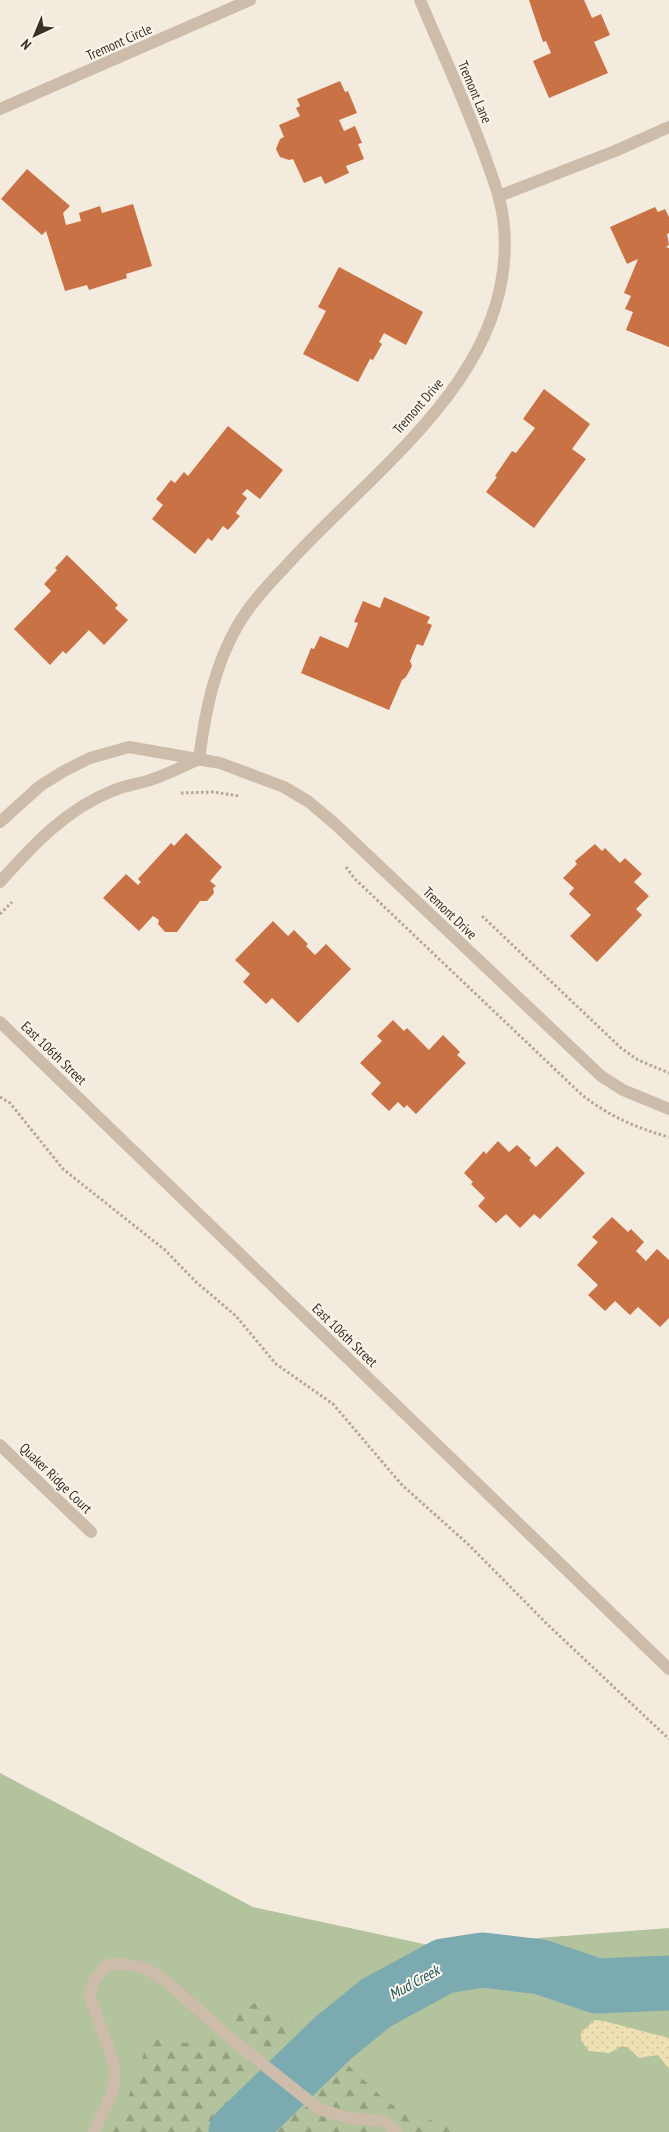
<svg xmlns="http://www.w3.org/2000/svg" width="669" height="2132" font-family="'PT Sans Narrow',sans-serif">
  <defs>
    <pattern id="forest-firs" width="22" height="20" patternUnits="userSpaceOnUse" patternTransform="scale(1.25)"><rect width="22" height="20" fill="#b3c39d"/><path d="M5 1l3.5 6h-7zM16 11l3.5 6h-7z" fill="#939f80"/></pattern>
    <pattern id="sand-dots" width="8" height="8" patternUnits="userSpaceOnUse" patternTransform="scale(1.25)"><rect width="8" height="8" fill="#efe0b4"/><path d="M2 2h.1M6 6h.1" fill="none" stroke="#cec09b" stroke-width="1.8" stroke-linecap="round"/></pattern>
  </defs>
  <rect width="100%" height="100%" fill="#f3ebde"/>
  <path fill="#b3c39d" d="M0,1773L253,1907L433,1946L669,1928V2132H0Z"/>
  <path fill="url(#forest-firs)" d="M255,2003L276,2008L348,2065L388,2103L460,2132H109L128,2098L151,2034L186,2043Z"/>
  <path fill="url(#sand-dots)" d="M595,2020L604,2021L669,2038V2069L658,2055L639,2058L628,2048L622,2046L609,2053L589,2051L581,2040V2032Z"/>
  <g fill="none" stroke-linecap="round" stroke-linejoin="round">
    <path stroke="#7caab1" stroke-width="55" d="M236,2132L333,2038L376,2003L444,1966L483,1960L541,1967L597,1986L669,1983"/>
  </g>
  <path fill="#c97246" d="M529,0H584L592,18L601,14L610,35L594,42L608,73L549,98L533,61L551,53L546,41L543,42Z
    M340,81L345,92L348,91L357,113L339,120L344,131L355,126L362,143L358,144L364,159L346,166L349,173L325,184L321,176L304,183L293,159L289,160L280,157L276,149L280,139L284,137L279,125L300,116L296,108L300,106L297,99Z
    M27,169L70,206L63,213L66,225L81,221L79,213L100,206L102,213L133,204L152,266L126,274L127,278L89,290L87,285L65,291L46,231L42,235L1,199Z
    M655,207L658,212L665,209L669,217V233L667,234L669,245L666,247L669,248V347L626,330L633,312L625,309L631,296L624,293L638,259L627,264L610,227Z
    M339,267L423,312L406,345L384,333L379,342L382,344L373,360L370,359L358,382L303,354L326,311L318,307Z
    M544,389L590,424L572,449L586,459L534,528L486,492L497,477L495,476L512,451L516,453L535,428L523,419Z
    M228,426L283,470L260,499L247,489L242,494L247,498L236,513L240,516L228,530L223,526L212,541L208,538L195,554L152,519L163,505L156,499L171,480L175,483L184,472L188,476Z
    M67,555L118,605L115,608L128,620L104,645L89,630L66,654L63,651L50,665L14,629L51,591L44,584L57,570L55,568Z
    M384,597L430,617L427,623L432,625L423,646L417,644L410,661L412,666L406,677L402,680L389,710L301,673L311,648L314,649L320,636L348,648L358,623L354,622L363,601L380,608Z
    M186,833L222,867L210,881L216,886L213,888L214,893L207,901H200L177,932H165L158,924L159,920L153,916L139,931L103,898L126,874L138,885L141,882L138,879L171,843L174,846Z
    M595,844L602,851L605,848L620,863L625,858L642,874L634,882L649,896L636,909L642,915L597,962L570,936L591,915L569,894L574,888L563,878L577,864L575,861Z
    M273,921L288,936L294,930L308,944L306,946L315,955L326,944L351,969L298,1023L272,998L266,1004L243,982L250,974L235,960Z
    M393,1020L404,1031L407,1028L429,1050L443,1035L460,1052L457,1055L466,1063L416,1114L407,1105L404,1108L398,1102L389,1111L371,1094L381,1083L360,1063L382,1041L377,1036Z
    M498,1141L509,1152L517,1145L531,1158L529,1160L536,1167L557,1146L585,1173L540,1219L534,1214L520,1228L506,1214L496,1223L478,1206L485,1198L471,1184L473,1182L464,1173L484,1151L486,1154Z
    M612,1217L628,1232L631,1229L644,1242L636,1251L646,1261L657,1249L669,1260V1318L660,1327L638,1307L630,1315L615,1301L605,1311L588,1295L598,1285L577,1265L598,1242L592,1237Z"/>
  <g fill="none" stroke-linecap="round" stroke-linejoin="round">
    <path stroke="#b8a693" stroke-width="3" stroke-dasharray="2.5 2.5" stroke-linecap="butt" d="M181,793L213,792L239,796
      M346,867L355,879L582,1095C609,1116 636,1128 669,1137
      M0,914L12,902
      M482,916L621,1048L638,1060L669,1073
      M0,1097L10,1103L63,1169L165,1250L196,1282L236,1316L276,1364L333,1404L402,1485L469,1545L547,1624L669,1739"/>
    <path stroke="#ccbca9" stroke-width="12" d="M0,109L250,0
      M499,196L615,151L669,127
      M199,759C205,713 214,666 238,625C250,604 268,585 285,567C372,470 517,374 504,227C502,200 492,176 483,151C464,99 441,50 420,0
      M0,822L40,786L64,771L90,758L129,747L220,763L284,787L309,802L335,824L601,1076L623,1090L669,1109
      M0,882C33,845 65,810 112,791C125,785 140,784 153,779C168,774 184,766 199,759
      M0,1022L669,1669
      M0,1445L91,1532
      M94,2132L113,2091L115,2067L89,1993L96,1978L106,1965L126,1964L145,1968L165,1980L230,2038L319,2109L349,2118L383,2121L397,2132"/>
  </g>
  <g text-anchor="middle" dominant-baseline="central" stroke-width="4" stroke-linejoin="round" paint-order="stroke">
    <g font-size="14" fill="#393029" stroke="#faf5ea">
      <text transform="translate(119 42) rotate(-24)">Tremont Circle</text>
      <text transform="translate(475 92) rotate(67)">Tremont Lane</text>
      <text transform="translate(418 406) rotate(-49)">Tremont Drive</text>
      <text transform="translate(450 913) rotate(44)">Tremont Drive</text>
      <text transform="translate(54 1053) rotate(44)">East 106th Street</text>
      <text transform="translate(345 1335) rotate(44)">East 106th Street</text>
      <text transform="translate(56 1478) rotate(44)">Quaker Ridge Court</text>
    </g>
    <g font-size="15" font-style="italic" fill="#1d525c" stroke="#faf5ea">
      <text transform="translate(414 1982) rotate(-29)">Mud Creek</text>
    </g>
  </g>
  <g transform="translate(35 35) rotate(224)" stroke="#faf5ea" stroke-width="4" paint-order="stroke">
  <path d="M0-4L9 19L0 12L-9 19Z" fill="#393029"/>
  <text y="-8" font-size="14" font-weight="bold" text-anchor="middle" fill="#393029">N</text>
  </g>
</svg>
